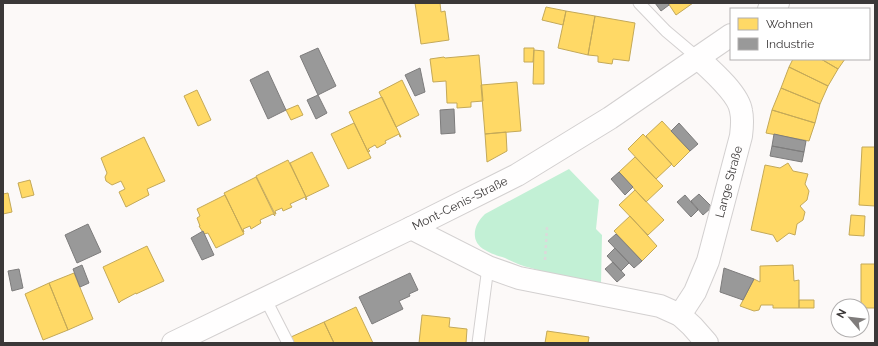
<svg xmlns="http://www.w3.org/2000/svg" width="878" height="346" font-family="Raleway,sans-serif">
  <rect width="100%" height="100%" fill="#fcf9f8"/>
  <path fill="#c2f0d5" d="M569,169L599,200L596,229L602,235L601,284C578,278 554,275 531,268C522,266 513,262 505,258C499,256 491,254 485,250C469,241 474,224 485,214Z"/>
  <path fill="#ffd966" stroke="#c4a958" d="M415,3H440L441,12L445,11L449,40L421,44Z
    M668,3H693L676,15Z
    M546,7L566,11L563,25L542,20Z
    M566,11L595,16L588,55L558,48Z
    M595,16L635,23L629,61L613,59L612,64L598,62V56L588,55Z
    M524,48H534L533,62H524Z
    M534,50L544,51V84H533Z
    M479,55L483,101L471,102V107L457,108V103H447L446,81L433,82L430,59L444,57L445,58Z
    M793,59H821L838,69L828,86L789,67Z
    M821,59H845L838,69Z
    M789,67L828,86L820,104L781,88Z
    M402,80L419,115L396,127L379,92Z
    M517,82L521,131L485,134L481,85Z
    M781,88L820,104L815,123L772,110Z
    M197,90L211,120L198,126L184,96Z
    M382,97L401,137H400L399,134L385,141L386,143L377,148L375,145L368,149L370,151L368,152L349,112Z
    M298,105L303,115L291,120L286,110Z
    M772,110L815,123L809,141L766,133Z
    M662,121L690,151L674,167L646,136Z
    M354,123L371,158L348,169L331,134Z
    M506,132L507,151L487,162L485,134Z
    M643,134L672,164L656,179L628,149Z
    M144,137L165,181L147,189L149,195L126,207L119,192L125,189L121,181L112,185L106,181L105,177L107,173L101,158Z
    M862,147H875V206L859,205Z
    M312,152L329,186L306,197L290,163Z
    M635,157L663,186L646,202L619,172Z
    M288,160L307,199L306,200L305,197L290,204L292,207L283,211L282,208L275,211L276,214H275L256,176Z
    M788,163L793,171L808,174L805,184L809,191L807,200L800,206L805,212L803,220L797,224L795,235L789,233L777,242L773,235L751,230L765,165L780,168Z
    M256,177L275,216L273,214L260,220L261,223L251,229L250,226L243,229L244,232H243L224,193Z
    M30,180L34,195L22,198L18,183Z
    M635,190L664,220L648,235L619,205Z
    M8,193L12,212L3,214V194Z
    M225,195L244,234L216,248L208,233L204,234L199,226H200L197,218L200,216L197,209Z
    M851,215L865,216L864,236L849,235Z
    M630,216L657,246L642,261L614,231Z
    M147,246L164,281L136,294V293L121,301L119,303L103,267Z
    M861,264H875V308H862L861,306Z
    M793,265L794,281L799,280V308H773V305H761L759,310L754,311L740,306L754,279L760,282V266Z
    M74,273L93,319L68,330L49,283Z
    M49,283L68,330L43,340L25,294Z
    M799,300H814V308H799Z
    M356,307L373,343H334L324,322Z
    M422,315L450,318L449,327L467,329L466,343H419Z
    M324,322L334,343H294L291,337Z
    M547,331L589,337L588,343H545Z"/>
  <path fill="#999" stroke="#7d7c7c" d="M655,3H668L669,5L661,11Z
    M318,48L336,86L318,95L300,56Z
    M420,68L425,92L415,96L405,75Z
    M268,71L286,110L268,119L250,80Z
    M318,95L327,113L316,119L307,100Z
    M454,109L455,133L441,134L440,110Z
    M679,123L698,144L690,151L671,131Z
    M774,134L806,141L804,152L772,146Z
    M772,146L804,152L802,162L770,156Z
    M619,172L633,187L625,195L611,179Z
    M699,194L712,207L703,215L691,201Z
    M685,195L698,210L691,217L677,202Z
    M88,224L101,252L77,263L65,235Z
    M203,231L214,255L202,260L191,238Z
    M616,234L642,261L634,268L608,241Z
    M615,248L629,263L621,271L607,256Z
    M613,262L625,275L617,282L605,269Z
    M82,265L89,283L80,287L73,269Z
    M724,268L754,279L743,300L720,292Z
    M19,269L23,288L12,291L8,271Z
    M410,273L418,290L409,294L410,296L399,301L403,309L372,324L359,297Z"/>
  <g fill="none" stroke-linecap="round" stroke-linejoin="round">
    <g stroke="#d3d0d0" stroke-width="13">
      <path id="service" d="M639,3L666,31L698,58
        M265,298L288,343
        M478,343L488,267"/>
    </g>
    <g stroke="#d3d0d0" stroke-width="24">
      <g id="minor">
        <path d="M411,228L488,267L519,278L660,306L680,315L692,326L707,343"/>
        <path id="s1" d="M680,315L695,292L708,261L741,136C742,128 743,119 741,111C739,94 710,69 698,58"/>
      </g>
    </g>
    <g stroke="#d3d0d0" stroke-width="24">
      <g id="secondary">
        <path d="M769,9L778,3"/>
        <path id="s2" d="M173,343L411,228L517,175L610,118L731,35"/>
      </g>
    </g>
    <path stroke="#dbdada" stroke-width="2.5" stroke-dasharray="3 3" stroke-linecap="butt" d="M545,260L547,227"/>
    <use href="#service" stroke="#fffefe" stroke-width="11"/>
    <use href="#minor" stroke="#fffefe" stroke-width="22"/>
    <use href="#secondary" stroke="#fffefe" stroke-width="22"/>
  </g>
  <g text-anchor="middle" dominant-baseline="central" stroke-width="4" stroke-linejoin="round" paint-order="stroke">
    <g font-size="12" fill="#3b3838" stroke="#fff">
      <text stroke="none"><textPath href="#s1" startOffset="143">Lange Straße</textPath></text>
      <text stroke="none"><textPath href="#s2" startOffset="319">Mont-Cenis-Straße</textPath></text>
    </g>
  </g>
  <rect width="878" height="346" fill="none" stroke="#3b3838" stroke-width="8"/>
  <rect x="730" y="8" width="140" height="52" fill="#ffffff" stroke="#b1afaf"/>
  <rect x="738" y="18" width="20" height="12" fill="#ffd966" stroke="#b1afaf"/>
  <text x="766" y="28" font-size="12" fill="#3b3838">Wohnen</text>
  <rect x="738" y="38" width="20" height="12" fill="#999999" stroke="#b1afaf"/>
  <text x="766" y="48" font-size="12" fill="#3b3838">Industrie</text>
  <g transform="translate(850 318) rotate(298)"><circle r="19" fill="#ffffff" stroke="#b1afaf"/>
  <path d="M0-3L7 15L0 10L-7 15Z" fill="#7f7c7b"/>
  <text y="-6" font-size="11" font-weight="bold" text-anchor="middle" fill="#3b3838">N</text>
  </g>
</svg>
